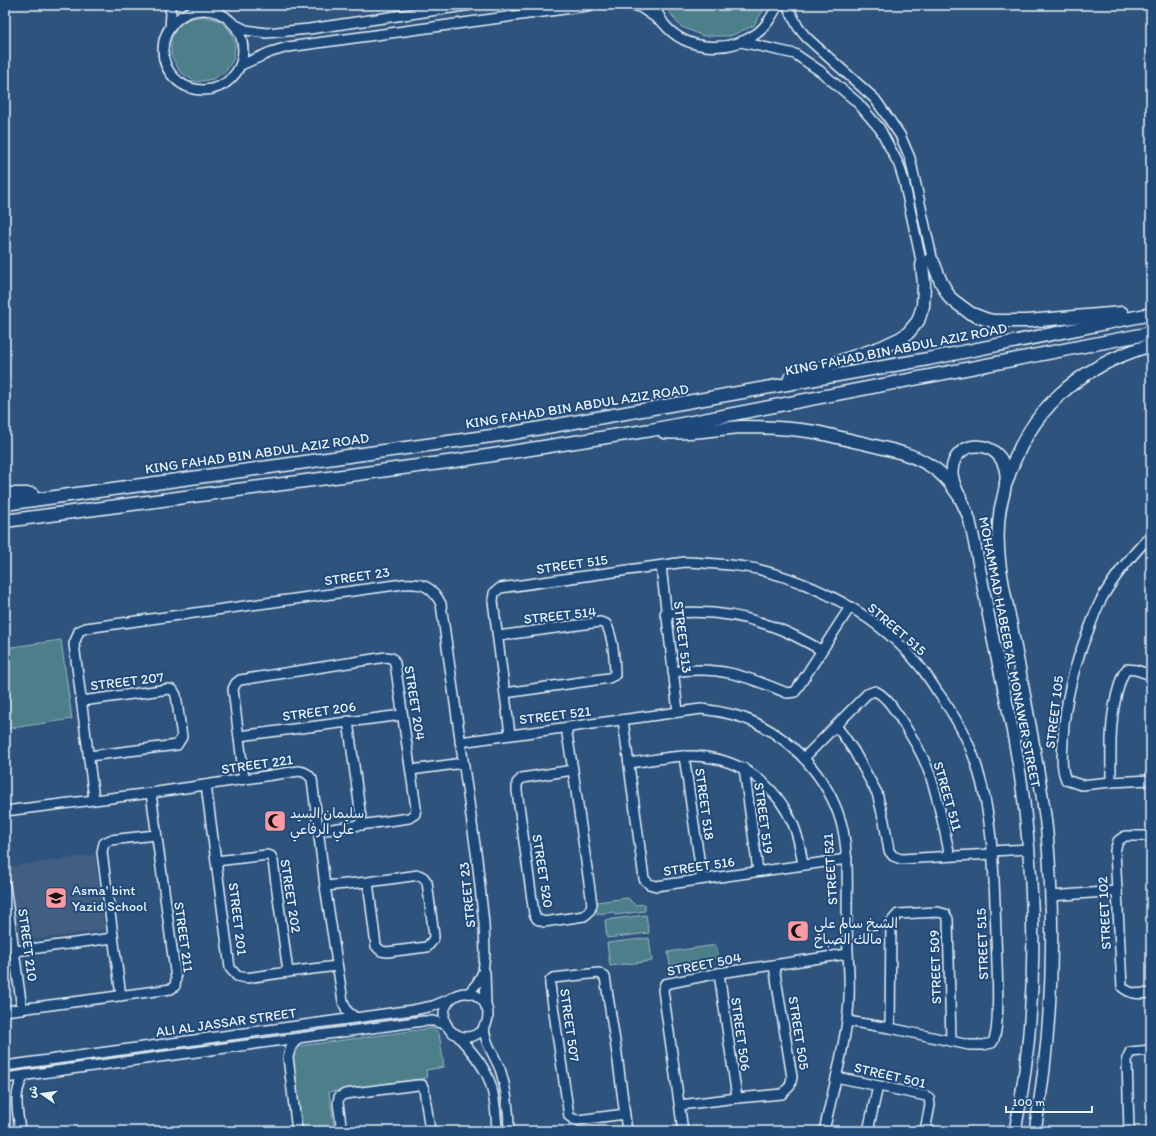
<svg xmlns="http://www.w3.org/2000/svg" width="1156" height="1136" viewBox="0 0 1156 1136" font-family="Itim,'Playpen Sans Arabic',sans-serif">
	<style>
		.built { fill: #405e81 }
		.green { fill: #4d7f8a; stroke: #9ab8c1 }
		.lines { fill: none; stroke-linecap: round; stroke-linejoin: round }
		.minor-casing { stroke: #e8f1f8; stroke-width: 12 }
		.major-casing { stroke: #e8f1f8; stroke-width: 14 }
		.highway-casing { stroke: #e8f1f8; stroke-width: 15 }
		.minor { stroke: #1f4a7a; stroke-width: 9 }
		.major { stroke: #1f4a7a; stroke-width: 11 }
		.highway { stroke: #1f4a7a; stroke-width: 12 }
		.labels { text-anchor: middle; stroke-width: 4; stroke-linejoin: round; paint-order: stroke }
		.street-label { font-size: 14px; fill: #e8f1f8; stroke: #1f4a7a }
		.poi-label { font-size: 14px; fill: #e8f1f8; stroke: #1f4a7a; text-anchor: start }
	</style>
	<rect width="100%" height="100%" fill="#2e537d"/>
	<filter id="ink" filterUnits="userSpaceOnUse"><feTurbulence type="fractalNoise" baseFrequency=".025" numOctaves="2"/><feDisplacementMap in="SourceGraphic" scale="8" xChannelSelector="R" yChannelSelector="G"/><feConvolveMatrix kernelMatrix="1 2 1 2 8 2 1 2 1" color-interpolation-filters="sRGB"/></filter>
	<g filter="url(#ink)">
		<path class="built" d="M95,855L105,930L17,942L7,867Z"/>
		<g class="green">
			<path d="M664,5H767L753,26L730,36H703L680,26Z"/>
			<path d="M203,16L221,21L231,32L235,44L234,58L226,71L213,79L196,82L180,72L171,55V39L177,27L188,19Z"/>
			<path d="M61,640L72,719L5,729V648Z"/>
			<path d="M628,898L635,905L645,904V911L615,915L614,912L597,914L596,902Z"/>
			<path d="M646,915L649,933L607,938L605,920Z"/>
			<path d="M649,938L652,961L610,966L607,943Z"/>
			<path d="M716,945L718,958L670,965L668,952Z"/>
			<path d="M433,1028L439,1033L444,1067L426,1070L427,1078L329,1092L335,1131H302L292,1055L294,1050L299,1046Z"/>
		</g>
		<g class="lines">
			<g class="minor-casing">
				<g id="minor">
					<path d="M169,5L171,13L170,28"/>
					<path d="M630,5L640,7L662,22"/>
					<path d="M653,5C657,11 660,18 664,24C686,51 728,53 756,34C766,27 772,16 778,5"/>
					<path d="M787,5L798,27L806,37L875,99L900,135L910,158L933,262C928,259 924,260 922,265"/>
					<circle cx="203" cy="50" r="40"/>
					<path d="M232,23L246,30L266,33L309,29L471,5"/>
					<path d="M741,42L795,54L820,71L857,102L880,129L899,165L904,181L922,265"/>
					<path d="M241,65L271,52L288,47L594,5"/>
					<path d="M1151,535C1132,555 1114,576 1101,600C1096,609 1093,619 1089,629C1074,665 1065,699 1063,738C1063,753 1060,766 1066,780L1081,785L1111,782L1151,780"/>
					<path d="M661,566L678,712"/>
					<path d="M665,614C698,610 734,613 765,624C785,630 803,640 821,650"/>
					<path d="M498,636L600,622L606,624C613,636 615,661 615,675L609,678L505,693"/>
					<path d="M673,672C718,665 746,676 787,693L795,692L850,607"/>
					<path d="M82,701L169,689L173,690L176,695L182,737L177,745L89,756"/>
					<path d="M623,720L644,879L649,884L656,886L847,859"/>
					<path d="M348,721L362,825"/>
					<path d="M836,726L843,735L854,751L877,793L884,821L889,851L893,856L901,859L992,854"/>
					<path d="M566,728L573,770L522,778L517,783V791L534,914L537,919L544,922L584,916C589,913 591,909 592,904L573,770"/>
					<path d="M510,734L493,601L494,593L500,588L685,562C709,563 733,564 757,569C819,584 882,618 922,669C927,676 932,683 937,691C954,714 969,740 977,767C994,821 994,878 996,934C996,953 1002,1031 992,1043L983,1045H969L890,1028L847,1021"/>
					<path d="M239,736L402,715"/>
					<path d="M460,742L701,709C719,711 739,715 756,723C798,743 833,785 843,830C849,860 847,891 847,921C847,954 852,988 847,1021C842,1058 832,1095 824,1131"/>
					<path d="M684,756L702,879"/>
					<path d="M804,758L867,694L875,691C886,696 893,708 900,718C911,736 923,754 930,775C939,801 944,829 950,856"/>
					<path d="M629,763C647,761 665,757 684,756C733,754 773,779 793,824C799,837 801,852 803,865"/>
					<path d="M744,768L758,871"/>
					<path d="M411,770L463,763"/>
					<path d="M244,779L233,689L236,683L240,680L386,657L392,658L395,663L416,808L415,814L409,818L318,831"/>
					<path d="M1111,782C1111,748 1109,718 1119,686C1121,679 1122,674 1127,669L1136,670L1151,675"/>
					<path d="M206,785L230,968L237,976L246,978L288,972L337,966"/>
					<path d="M94,799L74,644L79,631L86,628L403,584C423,583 432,586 441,604L477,859L484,924L485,954L483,972L478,982L469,993"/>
					<path d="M5,811L151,793L299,771C306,772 308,774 312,779L325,886L343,1001L347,1011L356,1018"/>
					<path d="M1151,836H1125L1118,841L1115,851L1122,987C1131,995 1140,994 1151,993"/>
					<path d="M992,851L1029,849"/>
					<path d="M216,861L267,855L271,856L273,861L288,972"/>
					<path d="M5,885L22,1009"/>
					<path d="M325,886L368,882L376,946L381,951L387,952L427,947L433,940L434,936L427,882L423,877L419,875L368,882"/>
					<path d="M1051,896L1117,891"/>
					<path d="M15,951L113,938"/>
					<path d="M485,972L486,1007"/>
					<path d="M719,973L737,1098"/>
					<circle cx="466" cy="1015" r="22"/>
					<path d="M121,996L102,852L104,843L110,840L156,835"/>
					<path d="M5,1011L171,989L175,986L176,979L151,793"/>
					<path d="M484,1026C484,1043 496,1057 501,1072C507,1092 509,1111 509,1131"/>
					<path d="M890,1028L891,922L898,914L938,912L945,914L948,919L951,1041"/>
					<path d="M456,1034C489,1070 495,1082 497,1131"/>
					<path d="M5,1066L413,1010L433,1006L450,999"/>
					<path d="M836,1077L926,1096L929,1098L930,1105L925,1131"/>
					<path d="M5,1078L423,1021H433L447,1025"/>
					<path d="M680,1105L737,1098L782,1094L790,1086L792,1077L774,966"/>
					<path d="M625,1114L578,1120L573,1119L569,1116L550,985V981L553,978L599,973L605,977L617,1054L627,1131"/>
					<path d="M20,1131C18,1111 12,1092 25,1075"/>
					<path d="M297,1131L288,1057L291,1047L297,1039"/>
					<path d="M342,1131L338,1103L339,1097L345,1094L418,1085H422L424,1089L430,1131"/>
					<path d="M683,1131L663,990L665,984L719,973L847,954"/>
					<path d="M868,1131L878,1086"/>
					<path d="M1129,1131L1127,1059L1130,1052L1151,1050"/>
				</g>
			</g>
			<g class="major-casing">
				<path id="major" d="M1015,1131C1036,1027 1037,917 1025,812C1019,755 1006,699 994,644C990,623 986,602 982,581C978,560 974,539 969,518C964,504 952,486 952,472C953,437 1003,437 1006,475C1007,486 1002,499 1000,510C994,548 1003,585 1011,623C1018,662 1026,702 1033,742C1038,772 1044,802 1047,833C1056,933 1052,1032 1035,1131"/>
			</g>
			<g class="highway-casing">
				<g id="highway">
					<path d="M933,262L941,282L950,298L970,313L985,319L993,321H1027L1122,313"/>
					<path d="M790,378L882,347L901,338L908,333L918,321L923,306L924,284L922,265"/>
					<path d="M664,432C691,435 716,428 743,427C767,427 792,428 815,432C831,435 847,440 863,443C885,449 909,452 929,465C943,473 951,484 960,497"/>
					<path d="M1006,483C1029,409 1078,367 1151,345"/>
					<path d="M5,494H32"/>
					<path d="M5,504L513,433L928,359L1151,314"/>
					<path d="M5,521L455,461L651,430L1151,333"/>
				</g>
			</g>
			<use href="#minor" class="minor"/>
			<use href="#major" class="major"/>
			<use href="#highway" class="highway"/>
		</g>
	</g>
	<defs>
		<g id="mosque-square" transform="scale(1.15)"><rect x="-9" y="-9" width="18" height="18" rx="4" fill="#ff9aa2" stroke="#1f4a7a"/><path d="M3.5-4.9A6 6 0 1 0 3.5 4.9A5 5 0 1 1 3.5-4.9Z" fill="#111"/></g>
		<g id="school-square" transform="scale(1.15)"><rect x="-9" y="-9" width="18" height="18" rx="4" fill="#ff9aa2" stroke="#1f4a7a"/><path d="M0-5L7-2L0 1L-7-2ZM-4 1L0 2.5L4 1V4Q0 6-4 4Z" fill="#111"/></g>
	</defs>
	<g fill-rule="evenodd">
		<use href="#mosque-square" x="275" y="821"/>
		<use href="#school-square" x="56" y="898"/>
		<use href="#mosque-square" x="798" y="931"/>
	</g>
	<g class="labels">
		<g class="street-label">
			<text transform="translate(896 349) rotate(-11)" y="5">KING FAHAD BIN ABDUL AZIZ ROAD</text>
			<text transform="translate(577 406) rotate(-9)" y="5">KING FAHAD BIN ABDUL AZIZ ROAD</text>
			<text transform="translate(257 453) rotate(-8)" y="5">KING FAHAD BIN ABDUL AZIZ ROAD</text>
			<text transform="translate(572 564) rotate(-8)" y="5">STREET 515</text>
			<text transform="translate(357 576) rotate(-8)" y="5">STREET 23</text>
			<text transform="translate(560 615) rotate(-6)" y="5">STREET 514</text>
			<text transform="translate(897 629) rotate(41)" y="5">STREET 515</text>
			<text transform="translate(683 637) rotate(83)" y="5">STREET 513</text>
			<text transform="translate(1010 652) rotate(79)" y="5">MOHAMMAD HABEEB AL MONAWER STREET</text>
			<text transform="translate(127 681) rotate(-7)" y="5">STREET 207</text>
			<text transform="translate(415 703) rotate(81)" y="5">STREET 204</text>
			<text transform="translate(319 711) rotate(-8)" y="5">STREET 206</text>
			<text transform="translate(1054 712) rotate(-83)" y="5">STREET 105</text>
			<text transform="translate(555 715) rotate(-7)" y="5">STREET 521</text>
			<text transform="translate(257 764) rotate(-8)" y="5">STREET 221</text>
			<text transform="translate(948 796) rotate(74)" y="5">STREET 511</text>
			<text transform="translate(705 804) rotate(82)" y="5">STREET 518</text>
			<text transform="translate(764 818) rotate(82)" y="5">STREET 519</text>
			<text transform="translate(699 866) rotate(-8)" y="5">STREET 516</text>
			<text transform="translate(830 869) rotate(-94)" y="5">STREET 521</text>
			<text transform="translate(543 871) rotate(81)" y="5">STREET 520</text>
			<text transform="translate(467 895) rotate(-96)" y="5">STREET 23</text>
			<text transform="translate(291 896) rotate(81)" y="5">STREET 202</text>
			<text transform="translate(1104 913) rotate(-93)" y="5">STREET 102</text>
			<text transform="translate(238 919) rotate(83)" y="5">STREET 201</text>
			<text transform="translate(184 937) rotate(82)" y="5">STREET 211</text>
			<text transform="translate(982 944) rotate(-92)" y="5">STREET 515</text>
			<text transform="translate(28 945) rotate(82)" y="5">STREET 210</text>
			<text transform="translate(704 964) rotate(-11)" y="5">STREET 504</text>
			<text transform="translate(935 967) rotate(-92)" y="5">STREET 509</text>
			<text transform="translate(226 1022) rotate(-8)" y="5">ALI AL JASSAR STREET</text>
			<text transform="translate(570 1025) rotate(82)" y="5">STREET 507</text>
			<text transform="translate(799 1033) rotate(81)" y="5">STREET 505</text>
			<text transform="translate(741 1034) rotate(82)" y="5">STREET 506</text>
			<text transform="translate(890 1075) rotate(13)" y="5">STREET 501</text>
		</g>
		<g class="poi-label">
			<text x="290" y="818">سليمان السيد<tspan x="290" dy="16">علي الرفاعي</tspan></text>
			<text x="72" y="895">Asma' bint<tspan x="72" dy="16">Yazid School</tspan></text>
			<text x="814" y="928">الشيخ سالم علي<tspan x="814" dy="16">مالك الصباح</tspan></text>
		</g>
	</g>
	<rect width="1156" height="1136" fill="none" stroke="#1f4a7a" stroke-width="20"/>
	<rect x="10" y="10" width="1136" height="1116" fill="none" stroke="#e8f1f8" stroke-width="1.5" filter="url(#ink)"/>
	<g transform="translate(42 1094) rotate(283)" stroke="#1f4a7a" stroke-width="3" paint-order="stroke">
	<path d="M0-3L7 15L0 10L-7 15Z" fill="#e8f1f8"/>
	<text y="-6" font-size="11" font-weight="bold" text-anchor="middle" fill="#e8f1f8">ش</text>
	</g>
	<path d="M1006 1106v6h86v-6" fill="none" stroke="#e8f1f8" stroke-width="2"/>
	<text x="1012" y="1106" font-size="12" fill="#e8f1f8" stroke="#1f4a7a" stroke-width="3" paint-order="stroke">100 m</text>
</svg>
